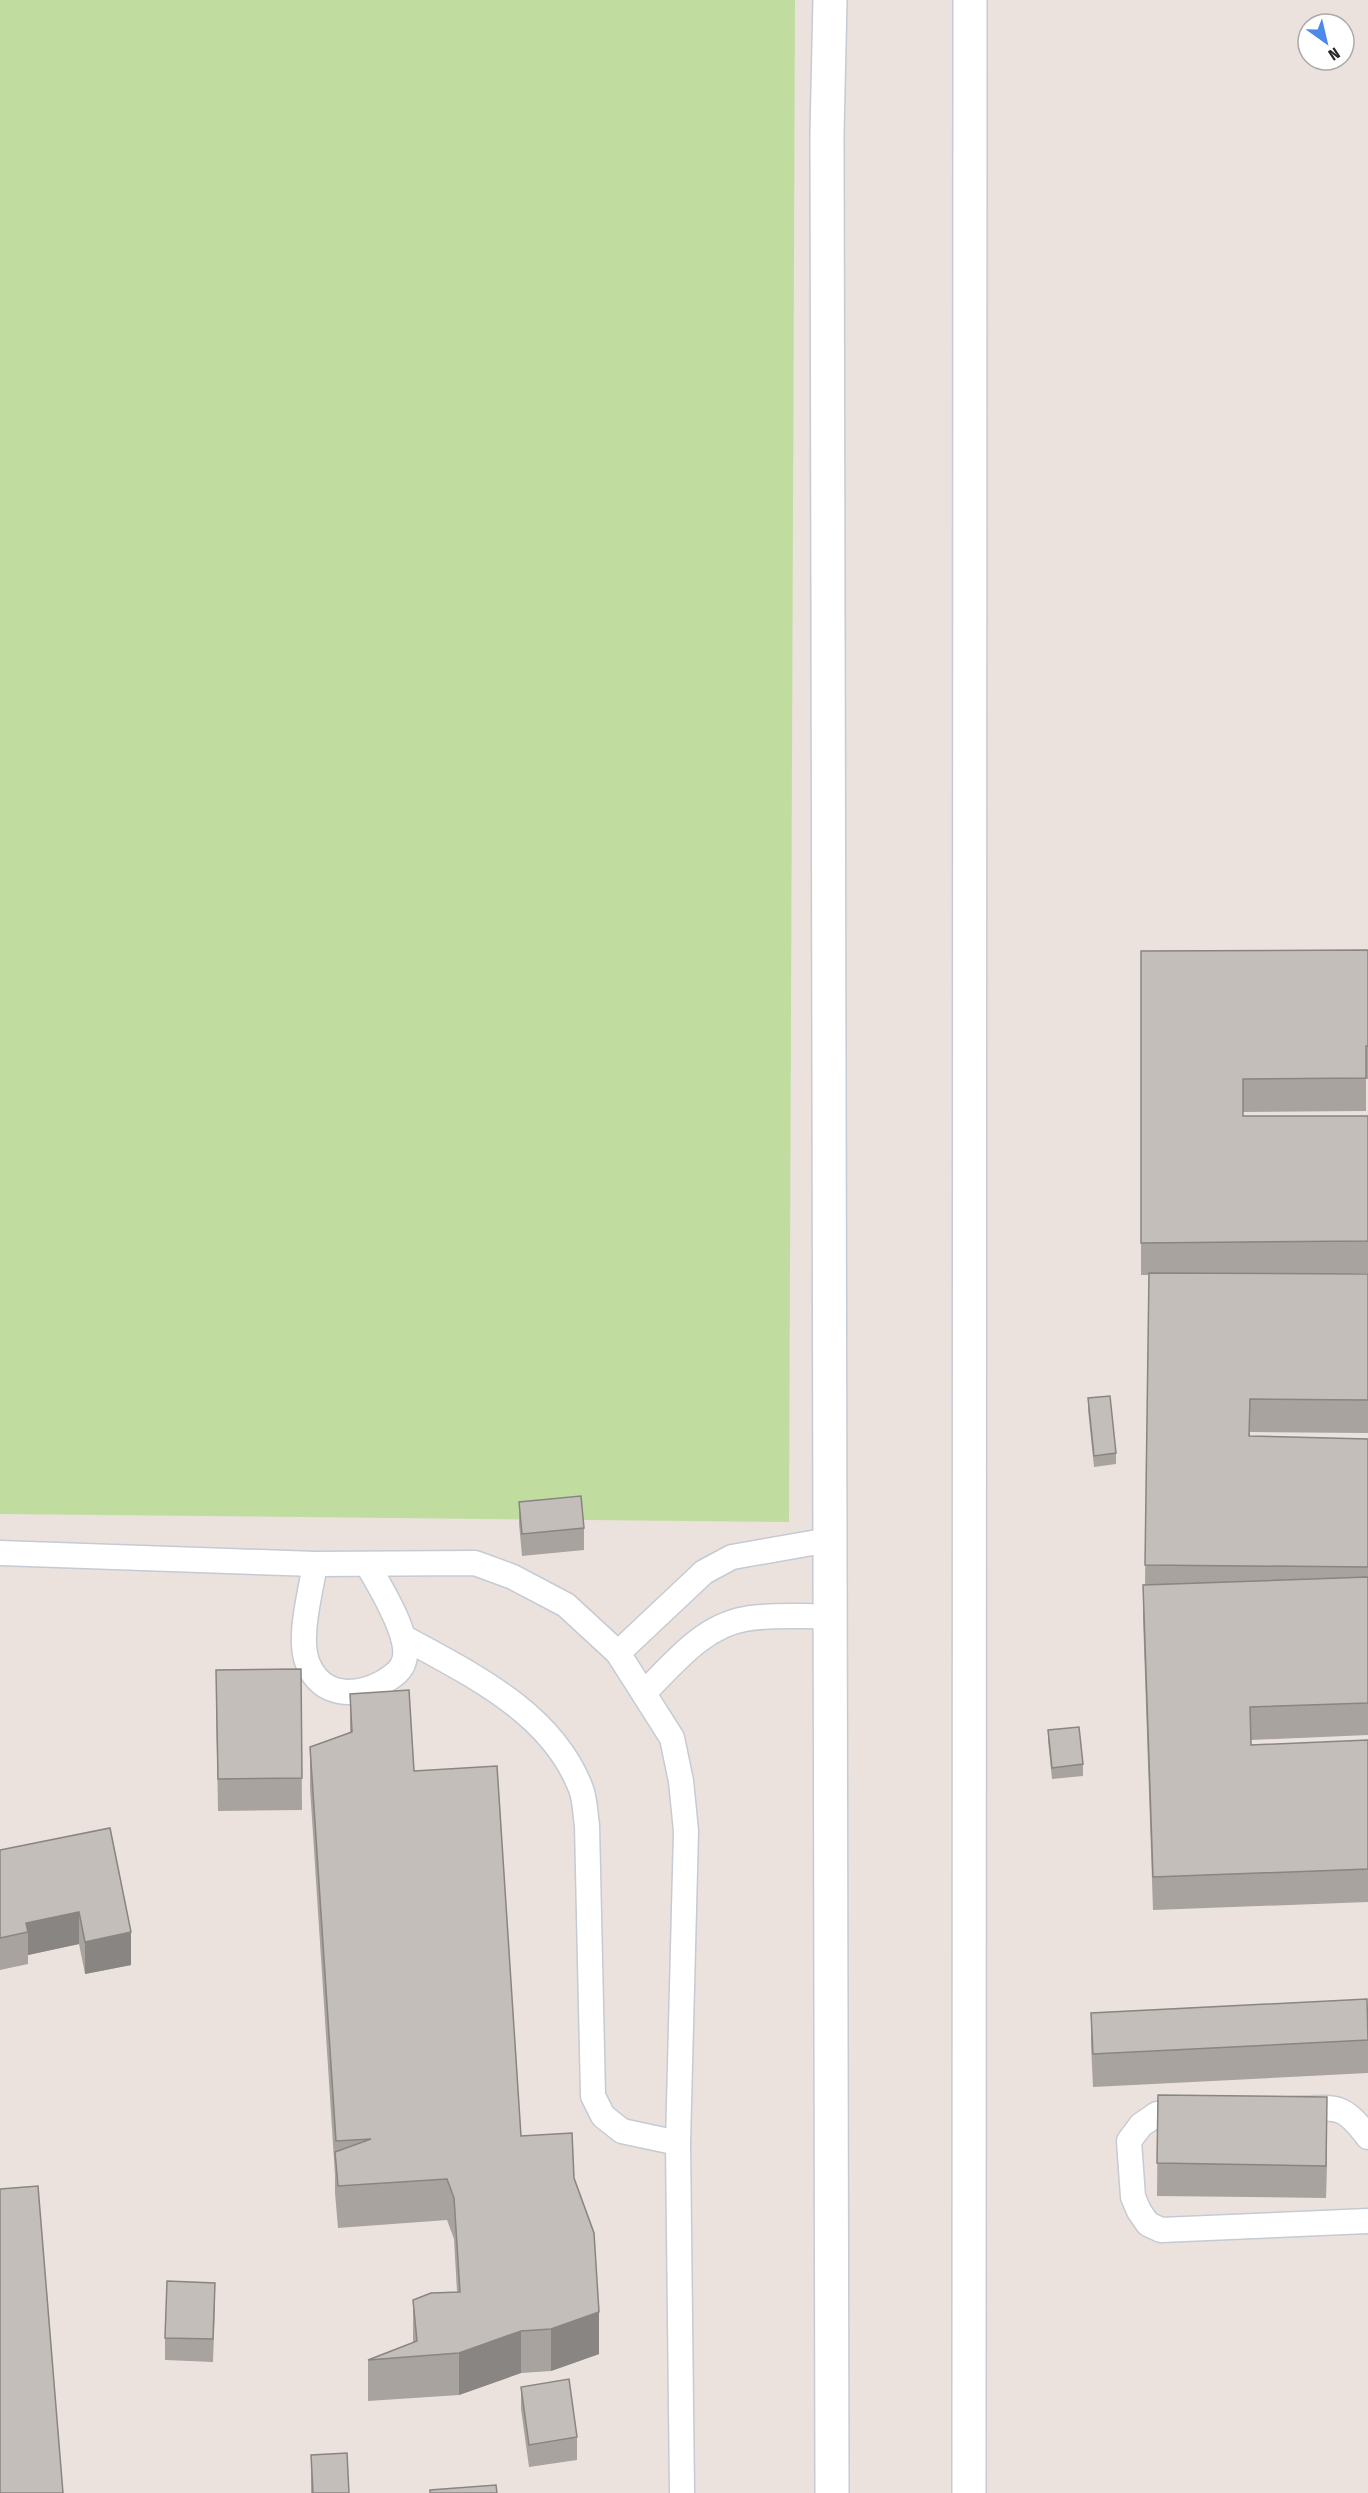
<svg xmlns="http://www.w3.org/2000/svg" width="1368" height="2493" viewBox="0 0 1368 2493" font-family="'Fira Sans Condensed',sans-serif">
	<style>
		.green { fill: #c0dd9f }
		.lines { fill: none; stroke-linecap: round; stroke-linejoin: round }
		.service-casing { stroke: #c5cbd2; stroke-width: 27 }
		.tertiary-casing { stroke: #c5cbd2; stroke-width: 36 }
		.service { stroke: #fff; stroke-width: 24 }
		.tertiary { stroke: #fff; stroke-width: 33 }
		.wall { fill: #a8a39f }
		.shaded-wall { fill: #888582 }
		.building { fill: #c3beb9; stroke: #888582; stroke-width: 1.5 }
	</style>
	<rect width="100%" height="100%" fill="#ebe2dd"/>
	<path class="green" d="M0,0H795L789,1522L0,1514Z"/>
	<g class="lines">
		<g class="service-casing">
			<g id="service">
				<path d="M0,1553L315,1564L475,1563L513,1577L566,1605L618,1653L672,1738L681,1781L686,1831L678,2143L682,2493"/>
				<path d="M315,1564C311,1591 297,1639 308,1664C322,1697 354,1697 382,1683C391,1677 401,1672 404,1661C412,1637 379,1585 367,1564"/>
				<path d="M403,1637C470,1674 552,1712 581,1789C585,1799 585,1813 587,1825L593,2096L603,2116L622,2131L678,2143"/>
				<path d="M618,1653L704,1572L732,1557L829,1540"/>
				<path d="M645,1692C673,1664 703,1626 745,1619C772,1614 802,1617 829,1616"/>
				<path d="M1294,2109C1335,2108 1342,2102 1368,2137"/>
				<path d="M1190,2111L1157,2114L1141,2125L1129,2141L1133,2197L1139,2211L1148,2224L1161,2230L1368,2221"/>
			</g>
		</g>
		<g class="tertiary-casing">
			<g id="tertiary">
				<path d="M830,0L827,134L832,2493"/>
				<path d="M969,2493L970,0"/>
			</g>
		</g>
		<use href="#service" class="service"/>
		<use href="#tertiary" class="tertiary"/>
	</g>
	<g class="wall">
		<path d="M1368,950V1079H1366V1111L1243,1112V1116H1368V1273L1310,1274H1368V1433L1250,1432V1436L1368,1439V1735L1251,1740V1745L1368,1740V1902L1153,1910L1143,1618V1585H1145L1149,1275H1141V951Z"/>
		<path d="M1088,1398L1116,1453V1464L1094,1467L1088,1410Z"/>
		<path d="M519,1502L584,1528V1550L522,1556L519,1524Z"/>
		<path d="M301,1669L302,1810L218,1811L216,1702Z"/>
		<path d="M350,1694L414,1771L521,2136L574,2178L599,2354L551,2371L521,2373L459,2395L368,2401V2360L413,2343V2300L457,2292L454,2239L447,2220L338,2228L335,2193V2175L310,1788V1747L350,1732Z"/>
		<path d="M1048,1730L1083,1764V1776L1052,1779L1048,1741Z"/>
		<path d="M110,1828L131,1965L85,1974L79,1944L28,1955V1964L0,1970V1850Z"/>
		<path d="M1091,2013L1368,2024V2073L1093,2087L1091,2045Z"/>
		<path d="M1158,2095L1327,2129L1326,2198L1157,2196Z"/>
		<path d="M215,2305L213,2362L165,2360V2338Z"/>
		<path d="M521,2387L577,2437V2460L529,2467L521,2409Z"/>
		<path d="M311,2455L349,2493H311Z"/>
	</g>
	<g class="shaded-wall">
		<path d="M79,1912V1944L28,1955V1932L26,1923Z"/>
		<path d="M131,1932V1965L85,1974V1942Z"/>
		<path d="M1327,2097V2129L1326,2198V2166Z"/>
		<path d="M599,2312V2354L551,2371V2329Z"/>
		<path d="M521,2331V2373L459,2395V2353Z"/>
	</g>
	<g class="building">
		<path d="M1368,950V1046H1366V1078L1243,1079V1116H1368V1241L1141,1243V951Z"/>
		<path d="M1149,1273L1368,1274V1400L1250,1399L1249,1436L1368,1439V1567L1145,1565Z"/>
		<path d="M1110,1396L1116,1453L1094,1456L1088,1398Z"/>
		<path d="M581,1496L584,1528L522,1534L519,1502Z"/>
		<path d="M1368,1577V1703L1250,1707L1251,1745L1368,1740V1869L1153,1877L1143,1585Z"/>
		<path d="M301,1669L302,1778L218,1779L216,1670Z"/>
		<path d="M409,1690L414,1771L497,1766L521,2136L572,2133L574,2178L594,2233L599,2312L551,2329L521,2331L459,2353L368,2360L417,2341L413,2300L431,2293L460,2292L454,2198L447,2179L338,2186L335,2152L371,2139L336,2141L310,1747L352,1732L350,1694Z"/>
		<path d="M1079,1727L1083,1764L1052,1768L1048,1730Z"/>
		<path d="M110,1828L131,1932L85,1942L79,1912L26,1923L28,1932L0,1938V1850Z"/>
		<path d="M1367,1999L1368,2040L1093,2054L1091,2013Z"/>
		<path d="M1158,2095L1327,2097L1326,2166L1157,2163Z"/>
		<path d="M38,2186L63,2493H0V2189Z"/>
		<path d="M167,2281L215,2283L213,2339L165,2338Z"/>
		<path d="M569,2379L577,2437L529,2445L521,2387Z"/>
		<path d="M347,2453L349,2493H313L311,2455Z"/>
		<path d="M496,2485L497,2493H430V2490Z"/>
	</g>
	<g transform="translate(1326 42) rotate(146)"><circle r="28" fill="#ffffff" stroke="#aaaaaa" stroke-width="1.5"/>
	<path d="M0-4.5L10 22L0 15L-10 22Z" fill="#4c89ea"/>
	<text y="-9" font-size="16" font-weight="bold" text-anchor="middle" fill="#2a2a2a">N</text>
	</g>
</svg>
